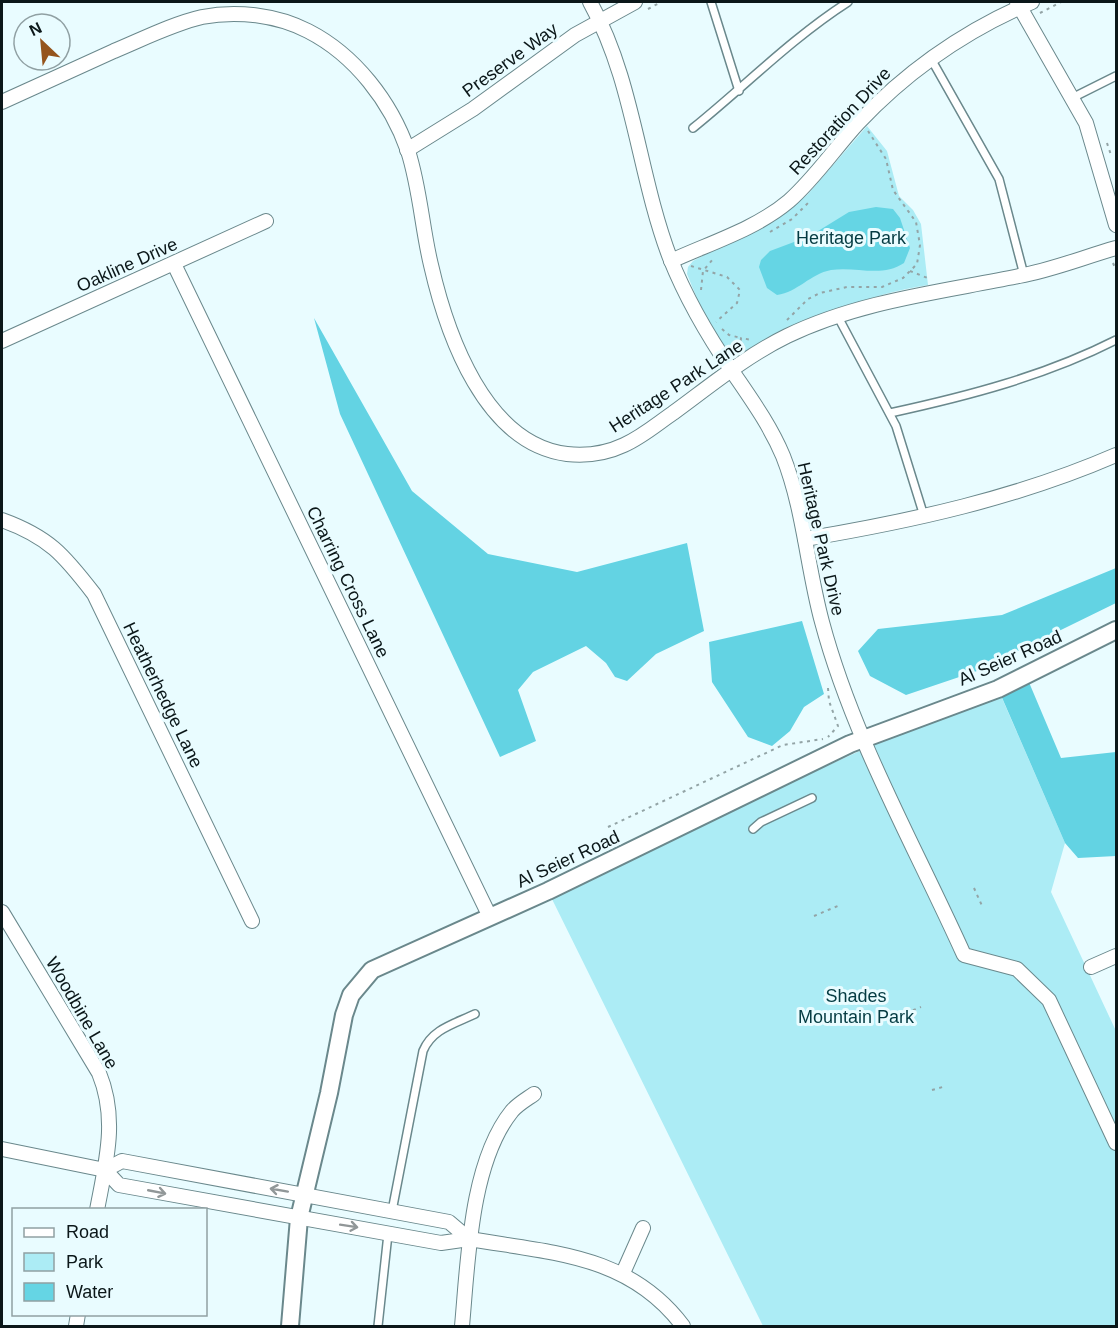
<svg xmlns="http://www.w3.org/2000/svg" width="1118" height="1328" viewBox="0 0 1118 1328" font-family="Arial,sans-serif">
	<style>
		.green { fill: #acecf5 }
		.forest { fill: #63d3e3 }
		.water { fill: #65d5e4 }
		.lines { fill: none; stroke-linecap: round; stroke-linejoin: round }
		.service-casing { stroke: #6a888c; stroke-width: 10 }
		.minor-casing { stroke: #6a888c; stroke-width: 16 }
		.tertiary-casing { stroke: #6a888c; stroke-width: 20 }
		.path { stroke: #93a4a6; stroke-width: 2; stroke-dasharray: 3 4.5; stroke-linecap: butt }
		.service { stroke: #fff; stroke-width: 7 }
		.minor { stroke: #fff; stroke-width: 14 }
		.tertiary { stroke: #fff; stroke-width: 16 }
		.oneway { stroke: #919798 }
		.labels { text-anchor: middle; stroke-width: 6; stroke-linejoin: round; paint-order: stroke }
		.street-label { font-size: 18px; fill: #0b1719; stroke: #e9fcff }
		.park-label { font-size: 18px; fill: #043b42; stroke: #e9fcff }
	</style>
	<rect width="100%" height="100%" fill="#e9fcff"/>
	<g class="green">
		<path d="M867,126L887,151L899,196L913,210L921,224L928,285C859,296 805,322 744,354C737,354 731,354 726,349C710,332 696,296 687,274L688,267L693,261L787,212L808,194Z"/>
		<path d="M998,689L1065,843L1051,892L1116,1031V1326H763L548,891Z"/>
	</g>
	<g class="forest">
		<path d="M314,318L412,491L488,554L577,572L687,543L704,631L656,654L627,681L615,677L606,663L586,646L533,672L518,690L536,741L500,757L340,414Z"/>
		<path d="M1116,568V603L977,671L906,695L870,676L858,651L878,629L1002,615Z"/>
		<path d="M802,621L824,694L804,707L790,731L772,746L748,737L712,682L709,642Z"/>
		<path d="M1028,680L1061,758L1116,752V856L1078,858L1065,843L1000,693Z"/>
	</g>
	<path class="water" d="M876,207L893,209L900,218L910,248L904,263C882,278 856,266 831,270C810,274 798,292 777,295L767,288L759,267L761,260L770,251L810,236L849,212Z"/>
	<g class="lines">
		<g class="service-casing">
			<g id="service">
				<path d="M711,2L739,91"/>
				<path d="M930,57L999,179L1024,275"/>
				<path d="M1072,98L1116,76"/>
				<path d="M693,128C745,86 792,38 848,2"/>
				<path d="M837,315L896,426L924,516"/>
				<path d="M890,413C968,396 1045,376 1116,340"/>
				<path d="M753,829L761,822L812,798"/>
				<path d="M392,1211L423,1051C432,1029 454,1024 475,1014"/>
				<path d="M378,1326L388,1234"/>
			</g>
		</g>
		<g class="minor-casing">
			<g id="minor">
				<path d="M590,2C634,81 638,174 670,258C686,298 708,336 732,371C751,399 770,425 783,456C804,509 807,567 822,622C853,738 915,846 964,955L1017,969L1049,1000L1116,1143"/>
				<path d="M1017,2L1086,123L1116,225"/>
				<path d="M2,102C39,85 77,68 114,51C143,39 172,24 202,17C237,10 277,15 308,31C355,55 391,102 408,151C420,188 422,228 431,265C447,335 485,444 567,454C586,456 607,453 624,445C642,437 657,424 673,413C710,386 746,356 787,336C859,301 941,292 1019,276C1052,270 1084,257 1116,248"/>
				<path d="M407,150L473,109L575,35L635,2"/>
				<path d="M671,261C710,243 756,229 789,201C815,178 835,148 858,123C908,70 966,30 1032,2"/>
				<path d="M174,264L490,917"/>
				<path d="M2,341L266,221"/>
				<path d="M2,520C49,537 64,555 94,594L252,921"/>
				<path d="M805,539C912,521 1017,498 1116,455"/>
				<path d="M2,912L99,1073C118,1119 106,1162 97,1210"/>
				<path d="M1091,967L1116,956"/>
				<path d="M2,1149L105,1170L119,1185L441,1243L469,1239L449,1222L122,1161L105,1170"/>
				<path d="M469,1239C551,1253 629,1254 683,1326"/>
				<path d="M623,1273L643,1228"/>
				<path d="M76,1326L78,1314"/>
				<path d="M462,1326C468,1262 470,1163 512,1111C518,1104 527,1099 534,1094"/>
			</g>
		</g>
		<g class="tertiary-casing">
			<path id="tertiary" d="M290,1326L299,1218L329,1093L344,1015L351,995L372,970L548,891L850,744L998,689L1116,630"/>
		</g>
		<g class="path">
			<path d="M648,9L661,2"/>
			<path d="M1040,13L1061,2"/>
			<path d="M1107,143L1111,155"/>
			<path d="M770,232L792,219L808,203"/>
			<path d="M1113,263L1116,270"/>
			<path d="M691,266L727,277L740,290L737,303L716,322"/>
			<path d="M910,271L930,279"/>
			<path d="M701,290L703,271L713,259"/>
			<path d="M787,320L808,299L820,293L847,287H882L903,278L917,264L920,245L916,222L893,190L886,159L868,131"/>
			<path d="M722,329L729,335L741,338"/>
			<path d="M740,348L741,338L752,340"/>
			<path d="M828,688L829,701L838,726L828,737"/>
			<path d="M608,827L783,745L823,739"/>
			<path d="M974,888L983,908"/>
			<path d="M814,916L840,905"/>
			<path d="M906,1013L921,1007"/>
			<path d="M932,1090L946,1086"/>
		</g>
		<use href="#service" class="service"/>
		<use href="#minor" class="minor"/>
		<use href="#tertiary" class="tertiary"/>
	</g>
	<defs><path id="oneway-shaft" d="M-6 0H5M1.5-3L5.5 0L1.5 3" fill="none" stroke-width="1.6" stroke-linecap="round" stroke-linejoin="round" transform="scale(1.5)"/></defs>
	<g class="oneway">
		<use href="#oneway-shaft" transform="translate(279 1190) rotate(-170)"/>
		<use href="#oneway-shaft" transform="translate(157 1192) rotate(11)"/>
		<use href="#oneway-shaft" transform="translate(349 1226) rotate(9)"/>
	</g>
	<g class="labels">
		<g class="street-label">
			<text transform="translate(510 60) rotate(-36)" y="6">Preserve Way</text>
			<text transform="translate(840 121) rotate(-47)" y="6">Restoration Drive</text>
			<text transform="translate(127 265) rotate(-24)" y="6">Oakline Drive</text>
			<text transform="translate(676 386) rotate(-33)" y="6">Heritage Park Lane</text>
			<text transform="translate(821 539) rotate(77)" y="6">Heritage Park Drive</text>
			<text transform="translate(348 582) rotate(64)" y="6">Charring Cross Lane</text>
			<text transform="translate(1010 658) rotate(-24)" y="6">Al Seier Road</text>
			<text transform="translate(163 695) rotate(64)" y="6">Heatherhedge Lane</text>
			<text transform="translate(568 859) rotate(-25)" y="6">Al Seier Road</text>
			<text transform="translate(82 1013) rotate(60)" y="6">Woodbine Lane</text>
		</g>
		<g class="park-label">
			<text x="851" y="244">Heritage Park</text>
			<text x="856" y="1002">Shades<tspan x="856" dy="21">Mountain Park</tspan></text>
		</g>
	</g>
	<rect width="1118" height="1328" fill="none" stroke="#0b1719" stroke-width="6"/>
	<rect x="12" y="1208" width="195" height="108" fill="#e9fcff" stroke="#90a0a3" stroke-width="1.5"/>
	<rect x="24" y="1228" width="30" height="9" fill="#ffffff" stroke="#90a0a3" stroke-width="1.5"/>
	<text x="66" y="1238" font-size="18" fill="#0b1719">Road</text>
	<rect x="24" y="1253" width="30" height="18" fill="#acecf5" stroke="#90a0a3" stroke-width="1.5"/>
	<text x="66" y="1268" font-size="18" fill="#0b1719">Park</text>
	<rect x="24" y="1283" width="30" height="18" fill="#65d5e4" stroke="#90a0a3" stroke-width="1.5"/>
	<text x="66" y="1298" font-size="18" fill="#0b1719">Water</text>
	<g transform="translate(42 42) rotate(334)"><circle r="28" fill="#e9fcff" stroke="#90a0a3" stroke-width="1.5"/>
	<path d="M0-4.5L10 22L0 15L-10 22Z" fill="#94541c"/>
	<text y="-9" font-size="16" font-weight="bold" text-anchor="middle" fill="#0b1719">N</text>
	</g>
</svg>
